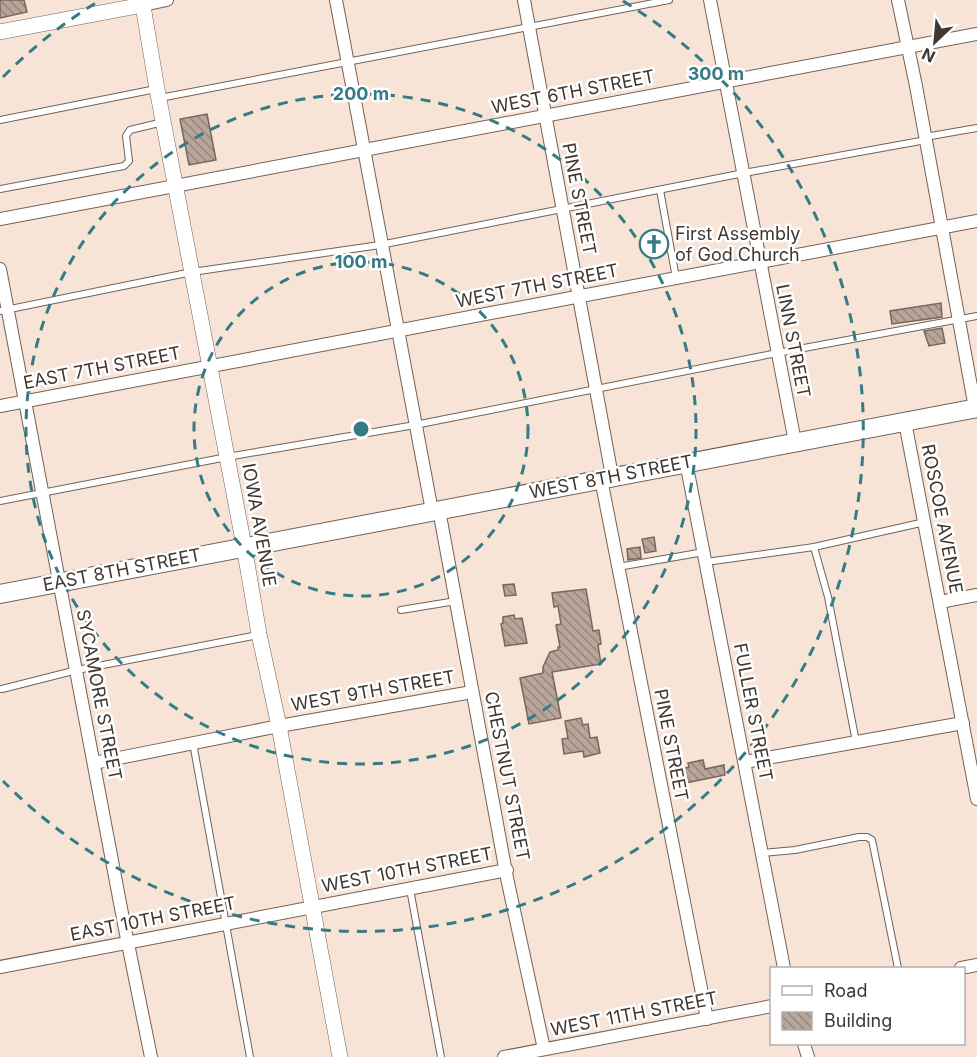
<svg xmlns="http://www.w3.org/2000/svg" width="977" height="1057" viewBox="0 0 977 1057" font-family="Inter,sans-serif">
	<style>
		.building { fill: url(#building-back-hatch); stroke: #77675b; stroke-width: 1.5 }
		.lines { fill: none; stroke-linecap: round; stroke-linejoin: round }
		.service-casing { stroke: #726257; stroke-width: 8 }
		.minor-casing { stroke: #726257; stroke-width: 14 }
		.tertiary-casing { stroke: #726257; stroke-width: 16 }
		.secondary-casing { stroke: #726257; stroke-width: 20 }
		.service { stroke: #fff; stroke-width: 6 }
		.minor { stroke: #fff; stroke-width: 12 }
		.tertiary { stroke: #fff; stroke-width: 15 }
		.secondary { stroke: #fff; stroke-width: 18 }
		.ring { fill: none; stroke: #347b85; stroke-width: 3; stroke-dasharray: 10 8 }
		.labels { text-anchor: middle; stroke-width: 5; stroke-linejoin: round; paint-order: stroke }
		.street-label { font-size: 18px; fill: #3f3732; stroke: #fff }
		.poi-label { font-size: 18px; fill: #3f3732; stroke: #fff; text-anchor: start }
		.centre { fill: #347b85; stroke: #fff; stroke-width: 3 }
		.ring-label { font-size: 18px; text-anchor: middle; font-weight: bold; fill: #347b85; stroke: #fff; stroke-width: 5; stroke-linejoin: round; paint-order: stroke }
	</style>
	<defs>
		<pattern id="building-back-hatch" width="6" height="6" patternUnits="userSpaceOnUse" patternTransform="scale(1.5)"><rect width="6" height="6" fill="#b7a599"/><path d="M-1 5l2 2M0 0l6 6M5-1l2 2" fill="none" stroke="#96877d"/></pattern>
	</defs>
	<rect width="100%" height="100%" fill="#f7e4d7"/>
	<g class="building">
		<path d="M0,0H24L27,12L0,18Z"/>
		<path d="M207,114L216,160L189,165L180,119Z"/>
		<path d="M941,303L942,317L892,324L890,311Z"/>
		<path d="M942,328L945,343L929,346L924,331Z"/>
		<path d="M654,537L656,551L645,553L642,539Z"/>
		<path d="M640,547L641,558L628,560L627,549Z"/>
		<path d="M514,584L516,595L505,596L503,585Z"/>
		<path d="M586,589L593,631L599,630L601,644L598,645L601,664L552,672L561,718L529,724L520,678L543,673V667L550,652L558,650V647H560L556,625L561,624L558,606L554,607L552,593Z"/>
		<path d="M514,615L515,619L522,618L527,643L505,646L501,624L503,623V617Z"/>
		<path d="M581,718L583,725L588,724L590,738L597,737L600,753L584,757L583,751L564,754L562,739L568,738L565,721Z"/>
		<path d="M703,760L705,769L724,765L725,775L685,783L682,769L689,767L688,763Z"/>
	</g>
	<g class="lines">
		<g class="service-casing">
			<g id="service">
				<path d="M160,98L669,0"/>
				<path d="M0,120L156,89"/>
				<path d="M925,137L977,128"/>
				<path d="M0,189L124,166L129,161L126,136L130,130L163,122"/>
				<path d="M660,190L676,278"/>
				<path d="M0,311L192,272L380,245L744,173L926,140"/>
				<path d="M0,501L227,457L415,425L777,353L977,316"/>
				<path d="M814,547L828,597L856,742"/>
				<path d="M706,562L814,547L925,522"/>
				<path d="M618,567L704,552"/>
				<path d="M401,610L456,601"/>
				<path d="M2,689L77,670L258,635"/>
				<path d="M193,743L250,1057"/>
				<path d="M762,853L795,850L859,837H867L872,840L898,968"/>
				<path d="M410,889L441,1057"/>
			</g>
		</g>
		<g class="minor-casing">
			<g id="minor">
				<path d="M336,0L432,511"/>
				<path d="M524,0L612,476"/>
				<path d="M710,0L795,442"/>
				<path d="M898,0L916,86L975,408"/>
				<path d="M143,5L167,0"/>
				<path d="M0,219L977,34"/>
				<path d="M0,269L124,924L151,1057"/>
				<path d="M0,406L977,221"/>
				<path d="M905,422L977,799"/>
				<path d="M686,462L784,968"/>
				<path d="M601,479L707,1019"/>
				<path d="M439,510L507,878L544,1049"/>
				<path d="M940,602L977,595"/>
				<path d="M745,762L963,723"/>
				<path d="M94,763L279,726L472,692"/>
				<path d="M0,967L507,870"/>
				<path d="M961,968L977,965"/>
				<path d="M804,1044L808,1057"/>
				<path d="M504,1057L772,1006"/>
			</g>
		</g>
		<g class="tertiary-casing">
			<g id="tertiary">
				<path d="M142,0L157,89L244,546L259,634L279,726L340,1057"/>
				<path d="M0,32L143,5"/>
			</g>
		</g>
		<g class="secondary-casing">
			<path id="secondary" d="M0,594L977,408"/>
		</g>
		<use href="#service" class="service"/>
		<use href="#minor" class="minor"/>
		<use href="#tertiary" class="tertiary"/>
		<use href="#secondary" class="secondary"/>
	</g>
	<g class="ring">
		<circle cx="361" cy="429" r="167"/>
		<circle cx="361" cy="429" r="335"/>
		<path d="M3 77A502 502 0 0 1 99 1M623 1A502 502 0 1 1 3 781"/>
	</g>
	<defs>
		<g id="church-ring" transform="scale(1.5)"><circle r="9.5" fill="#fff" stroke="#347b85" stroke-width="1.5"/><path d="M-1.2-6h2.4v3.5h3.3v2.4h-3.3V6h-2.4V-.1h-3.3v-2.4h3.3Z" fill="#347b85"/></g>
	</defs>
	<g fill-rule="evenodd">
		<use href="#church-ring" x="654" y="244"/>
	</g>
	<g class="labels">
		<g class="street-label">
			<text transform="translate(573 92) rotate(-11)" y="6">WEST 6TH STREET</text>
			<text transform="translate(579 199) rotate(79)" y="6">PINE STREET</text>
			<text transform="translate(537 286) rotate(-11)" y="6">WEST 7TH STREET</text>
			<text transform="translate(793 341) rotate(79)" y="6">LINN STREET</text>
			<text transform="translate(102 368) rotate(-11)" y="6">EAST 7TH STREET</text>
			<text transform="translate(611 477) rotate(-11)" y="6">WEST 8TH STREET</text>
			<text transform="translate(942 519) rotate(79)" y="6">ROSCOE AVENUE</text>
			<text transform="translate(259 525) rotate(80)" y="6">IOWA AVENUE</text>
			<text transform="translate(122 570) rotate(-11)" y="6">EAST 8TH STREET</text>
			<text transform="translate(373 691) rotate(-10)" y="6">WEST 9TH STREET</text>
			<text transform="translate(99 695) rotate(79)" y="6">SYCAMORE STREET</text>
			<text transform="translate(753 712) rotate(79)" y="6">FULLER STREET</text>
			<text transform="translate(671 745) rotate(79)" y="6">PINE STREET</text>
			<text transform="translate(507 776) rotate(79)" y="6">CHESTNUT STREET</text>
			<text transform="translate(407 870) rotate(-11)" y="6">WEST 10TH STREET</text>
			<text transform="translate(153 919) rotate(-11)" y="6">EAST 10TH STREET</text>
			<text transform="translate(634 1014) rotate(-11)" y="6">WEST 11TH STREET</text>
		</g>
		<g class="poi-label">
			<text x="675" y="240">First Assembly<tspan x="675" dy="21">of God Church</tspan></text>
		</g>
	</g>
	<circle cx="361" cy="429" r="9" class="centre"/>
	<g class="ring-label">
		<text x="716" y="80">300 m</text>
		<text x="361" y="100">200 m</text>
		<text x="361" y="268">100 m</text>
	</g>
	<rect x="770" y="967" width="195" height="78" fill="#ffffff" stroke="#b2afad" stroke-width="1.5"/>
	<rect x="782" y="986" width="30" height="9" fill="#ffffff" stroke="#b2afad" stroke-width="1.5"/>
	<text x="824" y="997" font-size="18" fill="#3f3732">Road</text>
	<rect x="782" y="1012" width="30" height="18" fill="url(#building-back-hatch)" stroke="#b2afad" stroke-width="1.5"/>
	<text x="824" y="1027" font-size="18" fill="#3f3732">Building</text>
	<g transform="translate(935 42) rotate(206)" stroke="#ffffff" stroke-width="4.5" paint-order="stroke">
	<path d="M0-4.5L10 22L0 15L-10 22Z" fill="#3f3732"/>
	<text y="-9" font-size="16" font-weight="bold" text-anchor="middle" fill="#3f3732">N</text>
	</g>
</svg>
